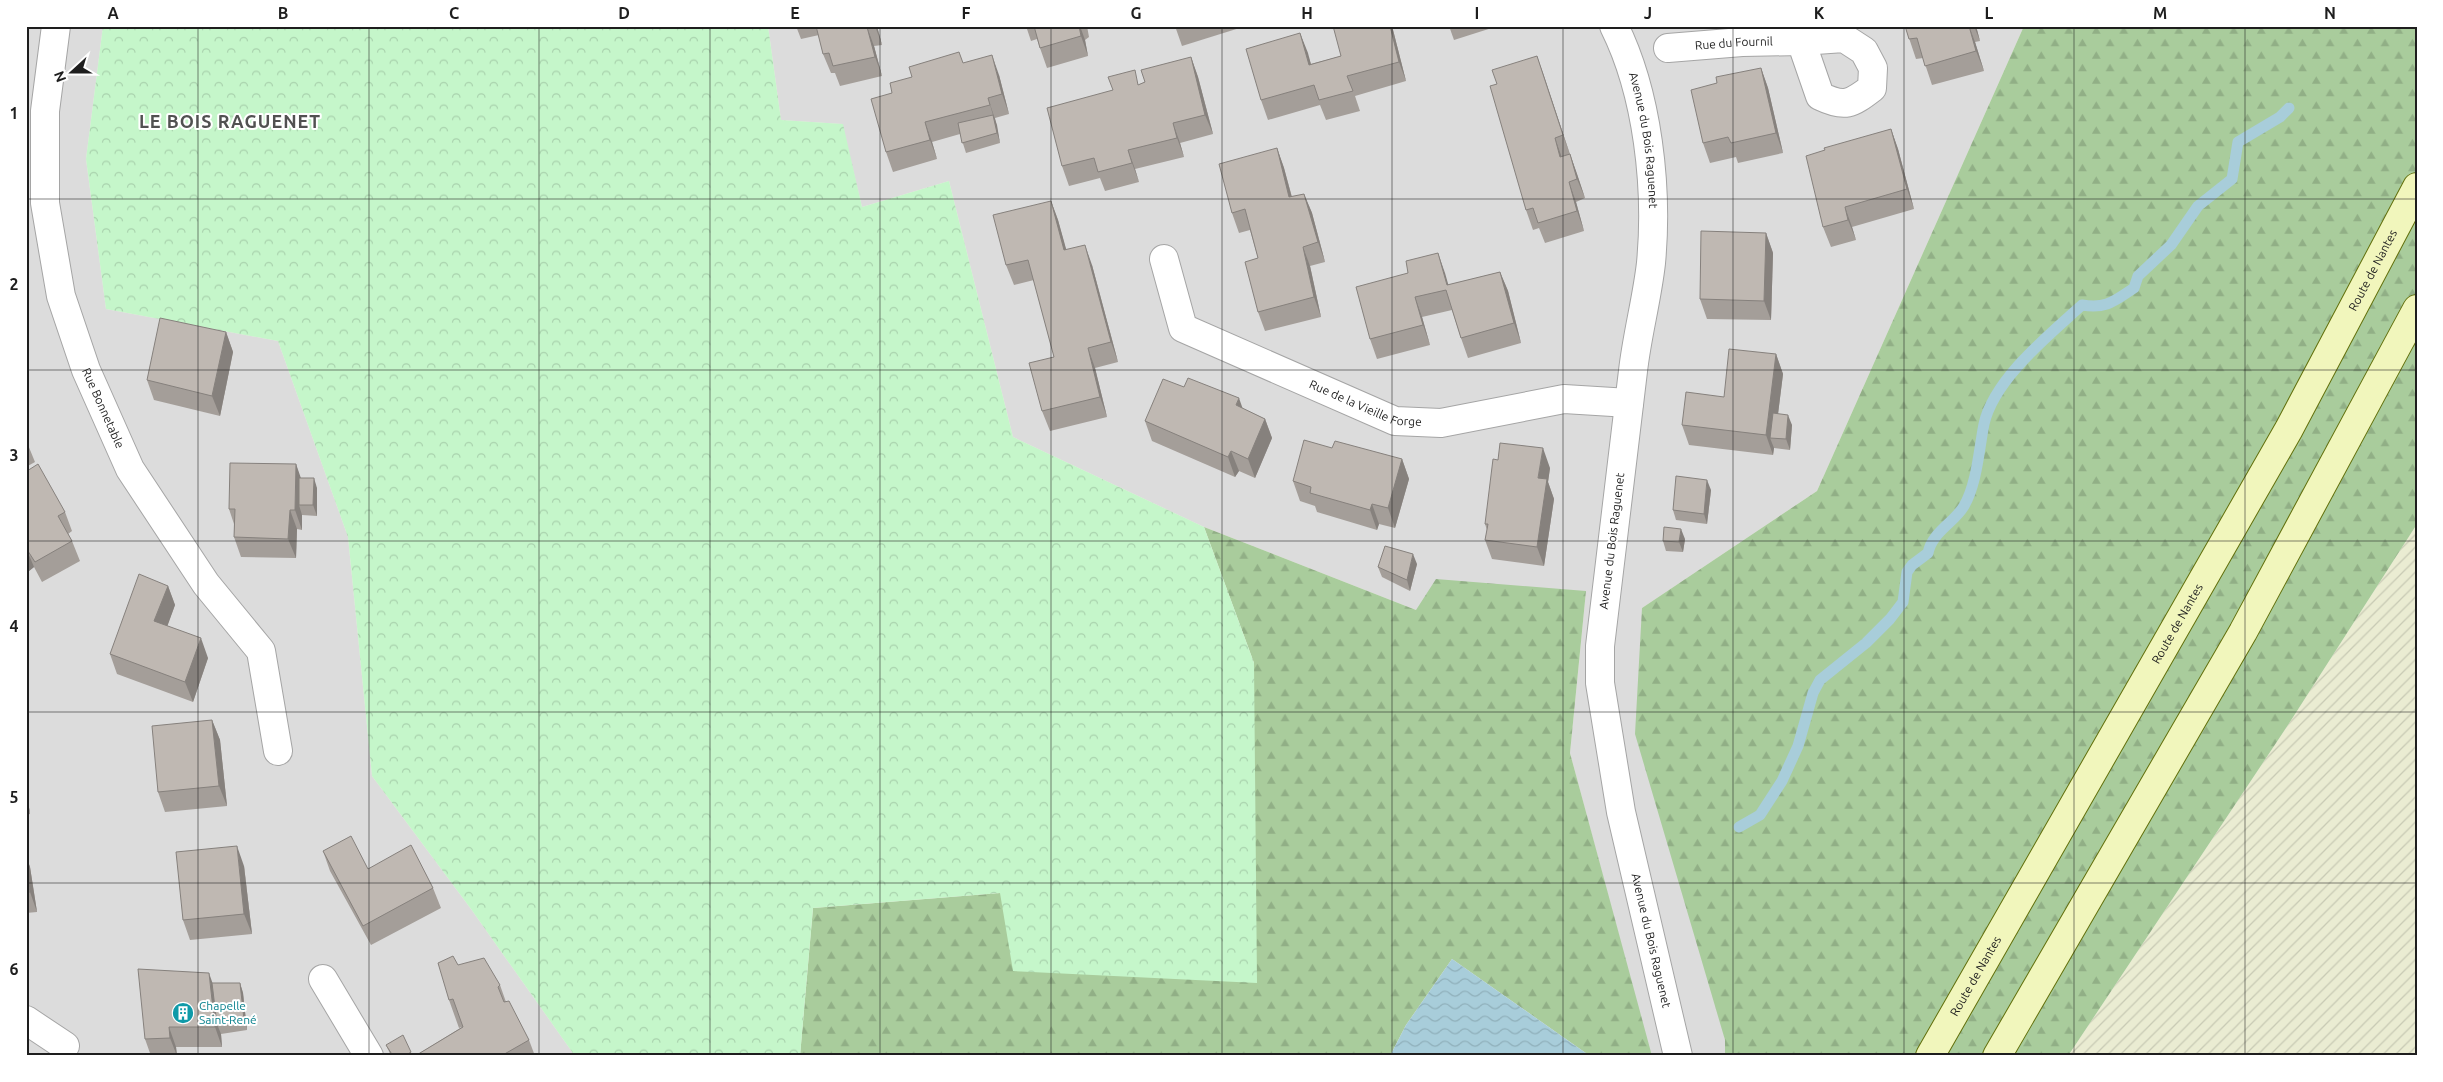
<svg xmlns="http://www.w3.org/2000/svg" width="2443" height="1082" viewBox="0 0 2443 1082" font-family="Ubuntu,sans-serif">
	<style>
		.residential { fill: #dcdcdc }
		.farmland { fill: url(#farmland-furrows) }
		.forest { fill: url(#forest-firs) }
		.park { fill: url(#park-crowns) }
		.water { fill: url(#water-waves) }
		.lines { fill: none; stroke-linecap: round; stroke-linejoin: round }
		.stream { stroke: #a8cdda; stroke-width: 11 }
		.street-casing { stroke: #a5a5a5; stroke-width: 30 }
		.secondary-casing { stroke: #62700b; stroke-width: 30 }
		.street { stroke: #fff; stroke-width: 28 }
		.secondary { stroke: #f1f6bc; stroke-width: 28 }
		.wall { fill: #a49e99 }
		.shaded-wall { fill: #86817d }
		.building { fill: #bfb8b2; stroke: #86817d }
		.grid { fill: none; stroke: #1e1e1e; stroke-width: 1; stroke-opacity: 0.55 }
		.labels { text-anchor: middle; stroke-width: 4; stroke-linejoin: round; paint-order: stroke }
		.street-label { font-size: 12px; fill: #1e1e1e; stroke: #fff }
		.culture-label { font-size: 12px; fill: #0d838f; stroke: #fff; text-anchor: start }
		.district-label { font-size: 18px; font-weight: bold; letter-spacing: 1px; fill: #515151; stroke: #fff }
		.neatline { fill: none; stroke: #1e1e1e; stroke-width: 2 }
		.grid-label { font-size: 16px; text-anchor: middle; font-weight: bold; fill: #1e1e1e }
	</style>
	<defs>
		<pattern id="farmland-furrows" width="10" height="10" patternUnits="userSpaceOnUse" patternTransform="scale(1.25)"><rect width="10" height="10" fill="#eaecd2"/><path d="M-1 1l2-2M0 10L10 0M9 11l2-2" fill="none" stroke="#c8cab4"/></pattern>
		<pattern id="forest-firs" width="22" height="20" patternUnits="userSpaceOnUse" patternTransform="scale(1.25)"><rect width="22" height="20" fill="#a9cc9c"/><path d="M5 1l3.5 6h-7zM16 11l3.5 6h-7z" fill="#91af86"/></pattern>
		<pattern id="park-crowns" width="20" height="18" patternUnits="userSpaceOnUse" patternTransform="scale(1.25)"><rect width="20" height="18" fill="#c5f6ca"/><path d="M2 6a3 3 0 1 1 6 0M12 15a3 3 0 1 1 6 0" fill="none" stroke="#a9d2ad"/></pattern>
		<pattern id="water-waves" width="16" height="10" patternUnits="userSpaceOnUse" patternTransform="scale(1.25)"><rect width="16" height="10" fill="#a8cdda"/><path d="M0 5q4-4 8 0t8 0" fill="none" stroke="#90b0bb"/></pattern>
	</defs>
	<rect width="100%" height="100%" fill="#efece5"/>
	<g class="residential">
		<path d="M26,26H103L86,159L106,309L278,341L348,537L372,776L471,909L575,1056H26Z"/>
		<path d="M768,26H2024L1817,491L1642,608L1725,1040V1056H1651L1570,753L1586,591L1416,610L1204,527L1013,437L949,181L862,207L842,124L781,120Z"/>
	</g>
	<path class="farmland" d="M2417,524V1056H2068L2288,725Z"/>
	<g class="forest">
		<path d="M2024,26H2417V524L2288,725L2068,1056H1725V1040L1635,734L1642,608L1817,491Z"/>
		<path d="M1204,527L1416,610L1436,579L1586,591L1570,753L1652,1056H1590L1452,959L1406,1025L1390,1056H800L813,908L1000,893L1254,663Z"/>
	</g>
	<path class="park" d="M103,26H768L781,120L843,124L862,207L949,181L1013,437L1204,527L1254,663L1257,983L1013,971L1000,893L813,908L800,1056H575L471,909L372,776L348,537L278,341L106,309L86,159Z"/>
	<path class="water" d="M1452,959L1590,1056H1390L1406,1025Z"/>
	<g class="lines">
		<path class="stream" d="M1739,827L1760,815L1782,781L1798,746L1813,693L1820,680L1866,643L1890,619L1903,602L1907,572L1912,565L1928,553C1932,532 1954,523 1964,506C1977,484 1979,449 1984,424C1994,379 2049,335 2082,305C2107,309 2114,301 2134,288L2138,276L2171,245L2198,206L2232,179L2238,142L2280,117L2289,108"/>
		<g class="street-casing">
			<g id="street">
				<path id="s1" d="M56,26L45,111V203L61,296L86,370L130,469L206,584L261,651L278,751"/>
				<path id="s2" d="M1614,26C1648,94 1658,188 1651,263C1647,299 1637,335 1633,371C1622,463 1611,554 1600,646V683L1621,812L1678,1056"/>
				<path id="s3" d="M1668,48L1742,42L1801,41L1844,38L1864,51L1873,68L1872,88C1851,104 1845,108 1820,96L1801,41"/>
				<path id="s4" d="M1164,259L1183,328L1395,421L1441,423L1564,399L1629,403"/>
				<path d="M323,979L369,1056"/>
				<path d="M26,1020L65,1046"/>
			</g>
		</g>
		<g class="secondary-casing">
			<g id="secondary">
				<path id="s5" d="M1930,1056L2289,429L2417,187"/>
				<path d="M1997,1056L2243,632L2417,309"/>
			</g>
		</g>
		<use href="#street" class="street"/>
		<use href="#secondary" class="secondary"/>
	</g>
	<g class="wall">
		<path d="M796,26H877L882,45L874,46L882,76L840,86L835,73H831L823,54L819,35L801,39Z"/>
		<path d="M1026,26H1087L1089,37L1085,40L1088,56L1047,68L1040,48L1037,39L1031,41Z"/>
		<path d="M1175,26H1246L1182,46Z"/>
		<path d="M1392,26L1406,81L1355,96L1360,111L1326,120L1320,105L1268,120L1261,100L1300,33L1311,64L1341,56Z"/>
		<path d="M1449,26H1498L1454,40Z"/>
		<path d="M1905,26H1976L1980,41L1975,42L1984,71L1932,85L1923,58L1916,59Z"/>
		<path d="M1537,56L1570,154L1577,174L1585,198L1576,202L1584,231L1545,243L1539,228L1533,230L1526,210L1497,84Z"/>
		<path d="M1191,57L1198,77L1213,134L1180,143L1184,157L1135,169L1139,182L1105,191L1100,178L1069,186L1062,166L1140,84L1145,82Z"/>
		<path d="M963,63L999,75L1009,114L995,118L1000,143L966,153L960,134L932,142L937,159L893,172L886,152L912,77Z"/>
		<path d="M1761,68L1768,88L1783,153L1738,163L1736,157L1710,163L1703,143L1717,83Z"/>
		<path d="M1891,129L1898,149L1914,209L1852,227L1856,240L1831,247L1823,227L1825,150Z"/>
		<path d="M1277,148L1284,168L1292,197L1304,194L1312,213L1325,262L1310,266L1321,317L1265,331L1258,312V258L1250,230L1239,233L1232,213Z"/>
		<path d="M1051,201L1058,220L1066,250L1092,265L1118,362L1095,368L1107,417L1050,431L1042,411L1054,357L1034,280L1014,285L1006,265Z"/>
		<path d="M1766,233L1773,253L1771,320L1707,319L1700,299Z"/>
		<path d="M1438,253L1448,285L1500,272L1508,291L1521,343L1468,358L1461,338L1452,310L1422,317L1430,345L1377,359L1370,339L1408,273Z"/>
		<path d="M226,332L233,352L220,416L154,400L147,380Z"/>
		<path d="M1776,354L1783,374L1778,414L1792,425L1790,450L1774,448L1773,455L1689,445L1682,425L1724,397Z"/>
		<path d="M1184,387L1242,408L1265,419L1272,438L1255,478L1239,471L1235,477L1152,441L1145,421Z"/>
		<path d="M26,440L35,462L26,467Z"/>
		<path d="M1332,448L1402,459L1409,479L1395,528L1379,524L1377,530L1317,512L1315,506L1300,501L1293,481Z"/>
		<path d="M296,464L300,478L317,488V516L302,515V530L297,529L296,558L241,557L234,537V524L229,509Z"/>
		<path d="M1550,468L1548,482L1554,499L1544,566L1492,559L1485,540L1487,530L1485,524Z"/>
		<path d="M26,469L65,512L72,531L68,534L72,541L80,561L42,582L34,567L29,571L26,566Z"/>
		<path d="M1711,490L1707,524L1676,520L1673,510Z"/>
		<path d="M1685,539L1683,552L1666,551L1663,541Z"/>
		<path d="M1417,564L1410,591L1382,577L1378,567Z"/>
		<path d="M168,586L175,605L167,626L208,658L193,702L117,674L110,654Z"/>
		<path d="M212,720L220,740L227,806L165,812L158,792Z"/>
		<path d="M26,788L30,814L26,815Z"/>
		<path d="M323,851L368,869L433,888L441,908L371,945L330,871Z"/>
		<path d="M26,856L30,867L37,912L26,913Z"/>
		<path d="M244,866L252,934L190,940L183,920Z"/>
		<path d="M458,965L500,985L506,1002L529,1040L535,1056H415L462,1027L459,1028L449,1000Z"/>
		<path d="M212,983H240L243,993L247,1030L221,1034L222,1047H176L177,1056H151L145,1039Z"/>
		<path d="M386,1045L411,1052L412,1056H391Z"/>
	</g>
	<g class="shaded-wall">
		<path d="M875,26H877L882,45Z"/>
		<path d="M1079,26H1080L1085,40L1088,56L1081,36Z"/>
		<path d="M1390,26H1392L1406,81L1399,62Z"/>
		<path d="M1969,26L1975,42L1984,71L1976,51Z"/>
		<path d="M1974,26H1976L1980,41Z"/>
		<path d="M867,27L874,46L882,76L875,57Z"/>
		<path d="M1300,33L1308,53L1316,84L1309,65Z"/>
		<path d="M992,55L999,75L1009,114L1002,94Z"/>
		<path d="M1537,56L1544,76L1570,155L1563,135Z"/>
		<path d="M1191,57L1198,77L1213,134L1205,115Z"/>
		<path d="M1761,68L1768,88L1783,153L1776,133Z"/>
		<path d="M988,98L997,125L1000,143L997,133L993,115Z"/>
		<path d="M925,122L932,142L937,159L930,140Z"/>
		<path d="M1173,123L1180,143L1184,157L1177,138Z"/>
		<path d="M1891,129L1898,149L1914,209L1907,189Z"/>
		<path d="M1555,138L1562,158L1560,157Z"/>
		<path d="M1277,148L1284,168L1297,217L1289,197Z"/>
		<path d="M1128,150L1135,169L1139,182L1132,163Z"/>
		<path d="M1570,154L1577,174L1585,198L1577,179Z"/>
		<path d="M1569,182L1576,202L1584,231L1577,211Z"/>
		<path d="M1304,194L1312,213L1325,262L1318,242Z"/>
		<path d="M1051,201L1058,220L1072,270L1064,250Z"/>
		<path d="M1845,207L1852,227L1856,240L1848,220Z"/>
		<path d="M1766,233L1773,253L1771,320L1764,301Z"/>
		<path d="M1085,245L1092,265L1118,362L1111,342Z"/>
		<path d="M1303,247L1310,266L1321,317L1314,297Z"/>
		<path d="M1438,253L1445,273L1454,305L1447,285Z"/>
		<path d="M1500,272L1508,291L1521,343L1514,323Z"/>
		<path d="M1415,297L1422,317L1430,345L1423,325Z"/>
		<path d="M226,332L233,352L220,416L212,396Z"/>
		<path d="M1088,348L1095,368L1107,417L1100,397Z"/>
		<path d="M1776,354L1783,374L1775,438H1770L1774,448L1773,455L1766,435Z"/>
		<path d="M1239,398L1246,418L1236,405Z"/>
		<path d="M1788,415L1792,425L1790,450L1786,439Z"/>
		<path d="M1265,419L1272,438L1255,478L1248,459Z"/>
		<path d="M1543,448L1550,468L1548,482L1554,499L1544,566L1537,547L1538,478Z"/>
		<path d="M1231,451L1239,471L1235,477L1228,457Z"/>
		<path d="M1402,459L1409,479L1395,528L1388,508Z"/>
		<path d="M296,464L303,484L299,505L302,515V530L295,510Z"/>
		<path d="M314,478L317,488V516L313,505Z"/>
		<path d="M1707,480L1711,490L1707,524L1704,514Z"/>
		<path d="M1372,504L1379,524L1377,530L1370,510Z"/>
		<path d="M290,510L297,529L296,558L288,539Z"/>
		<path d="M1681,529L1685,539L1683,552L1679,542Z"/>
		<path d="M26,548L34,567L29,571L26,563Z"/>
		<path d="M1413,554L1417,564L1410,591L1407,580Z"/>
		<path d="M168,586L175,605L162,641L154,621Z"/>
		<path d="M201,638L208,658L193,702L185,682Z"/>
		<path d="M212,720L220,740L227,806L219,786Z"/>
		<path d="M26,788L30,814L27,804Z"/>
		<path d="M237,846L244,866L252,934L244,914Z"/>
		<path d="M26,856L30,867L37,912L30,892L26,869Z"/>
		<path d="M209,973L216,993L217,1024L221,1034L222,1047L215,1027Z"/>
		<path d="M240,983L243,993L247,1030L244,1020Z"/>
		<path d="M169,1027L176,1047L177,1056L170,1038Z"/>
	</g>
	<g class="building">
		<path d="M816,26H869L867,27L875,57L833,66L829,53L823,54Z"/>
		<path d="M1034,26H1079L1081,36L1040,48Z"/>
		<path d="M1333,26H1390L1399,62L1347,76L1353,91L1319,100L1314,85L1261,100L1246,49L1300,33L1309,65L1341,56Z"/>
		<path d="M1905,26H1969L1976,51L1925,66L1917,38L1909,39Z"/>
		<path d="M959,52L963,63L992,55L1002,94L988,98L990,105L925,122L930,140L886,152L871,99L892,93L890,83L912,77L909,67Z"/>
		<path d="M1537,56L1563,135L1555,138L1560,157L1570,154L1577,179L1569,182L1577,211L1538,223L1533,208L1526,210L1490,86L1497,84L1492,70Z"/>
		<path d="M1191,57L1205,115L1173,123L1177,138L1128,150L1132,163L1098,172L1094,158L1062,166L1047,108L1113,90L1108,77L1135,70L1138,85L1145,82L1141,70Z"/>
		<path d="M1761,68L1776,133L1731,143L1728,137L1703,143L1691,90L1717,83L1716,77Z"/>
		<path d="M993,115L997,133L962,143L958,123Z"/>
		<path d="M1891,129L1907,189L1845,207L1848,220L1823,227L1806,156L1825,150L1824,148Z"/>
		<path d="M1277,148L1289,197L1304,194L1318,242L1303,247L1314,297L1258,312L1245,262L1258,258L1245,209L1232,213L1219,164Z"/>
		<path d="M1051,201L1064,250L1085,245L1111,342L1088,348L1100,397L1042,411L1029,363L1054,357L1028,260L1006,265L993,215Z"/>
		<path d="M1701,231L1766,233L1764,301L1700,299Z"/>
		<path d="M1438,253L1447,285L1500,272L1514,323L1461,338L1446,290L1415,297L1423,325L1370,339L1356,287L1408,273L1406,261Z"/>
		<path d="M160,318L226,332L212,396L147,380Z"/>
		<path d="M1729,349L1776,354L1766,435L1682,425L1686,392L1724,397Z"/>
		<path d="M1188,378L1239,398L1236,405L1265,419L1248,459L1231,451L1228,457L1145,421L1163,379L1184,387Z"/>
		<path d="M1773,413L1788,415L1786,439L1770,438Z"/>
		<path d="M1304,440L1332,448L1335,441L1402,459L1388,508L1372,504L1370,510L1310,493L1311,487L1293,481Z"/>
		<path d="M1500,443L1543,448L1538,478L1547,479L1537,547L1485,540L1488,524H1485L1493,459L1498,460Z"/>
		<path d="M230,463L296,464L295,510H290L288,539L234,537L235,509H229Z"/>
		<path d="M38,464L65,512L58,516L72,541L35,562L26,548V469L27,471Z"/>
		<path d="M1676,476L1707,480L1704,514L1673,510Z"/>
		<path d="M299,478H314L313,505H299Z"/>
		<path d="M1664,527L1681,529L1679,542L1663,541Z"/>
		<path d="M1385,546L1413,554L1407,580L1378,567Z"/>
		<path d="M139,574L168,586L154,621L201,638L185,682L110,654Z"/>
		<path d="M212,720L219,786L158,792L152,726Z"/>
		<path d="M351,836L368,869L411,845L433,888L363,926L323,851Z"/>
		<path d="M237,846L244,914L183,920L176,852Z"/>
		<path d="M26,869L30,892H26Z"/>
		<path d="M453,956L458,965L484,958L500,985L498,987L504,1002L509,1001L529,1040L501,1056H415L463,1027L453,999L449,1000L438,963Z"/>
		<path d="M138,969L209,973L215,1027H169L170,1038L145,1039Z"/>
		<path d="M212,983H240L244,1020L217,1024Z"/>
		<path d="M403,1035L411,1052L405,1056H393L386,1045Z"/>
	</g>
	<path class="grid" d="M198,26V1056M369,26V1056M539,26V1056M710,26V1056M880,26V1056M1051,26V1056M1222,26V1056M1392,26V1056M1563,26V1056M1733,26V1056M1904,26V1056M2074,26V1056M2245,26V1056M26,199H2417M26,370H2417M26,541H2417M26,712H2417M26,883H2417"/>
	<defs>
		<g id="building-disc" transform="scale(1.125)"><circle r="9.5" fill="#0f9aa8" stroke="#fff"/><path d="M-4-6H4V6H1V3H-1V6H-4ZM-2.5-4.3h1.7v1.8h-1.7ZM.8-4.3h1.7v1.8H.8ZM-2.5-1h1.7V.8h-1.7ZM.8-1h1.7V.8H.8Z" fill="#fff"/></g>
	</defs>
	<g fill-rule="evenodd">
		<use href="#building-disc" x="183" y="1013"/>
	</g>
	<g class="labels">
		<g class="street-label">
			<text dy="4" stroke="none"><textPath href="#s3" startOffset="66">Rue du Fournil</textPath></text>
			<text dy="4" stroke="none"><textPath href="#s2" startOffset="119">Avenue du Bois Raguenet</textPath></text>
			<text dy="4" stroke="none"><textPath href="#s5" startOffset="902">Route de Nantes</textPath></text>
			<text dy="4" stroke="none"><textPath href="#s4" startOffset="270">Rue de la Vieille Forge</textPath></text>
			<text dy="4" stroke="none"><textPath href="#s1" startOffset="392">Rue Bonnetable</textPath></text>
			<text transform="translate(1612 541) rotate(-83)" y="4">Avenue du Bois Raguenet</text>
			<text dy="4" stroke="none"><textPath href="#s5" startOffset="498">Route de Nantes</textPath></text>
			<text dy="4" stroke="none"><textPath href="#s2" startOffset="929">Avenue du Bois Raguenet</textPath></text>
			<text dy="4" stroke="none"><textPath href="#s5" startOffset="92">Route de Nantes</textPath></text>
		</g>
		<g class="culture-label">
			<text x="199" y="1010">Chapelle<tspan x="199" dy="14">Saint-René</tspan></text>
		</g>
		<g class="district-label">
			<text x="230" y="128">LE BOIS RAGUENET</text>
		</g>
	</g>
	<rect width="2443" height="1082" fill="none" stroke="#ffffff" stroke-width="55"/>
	<g transform="translate(72 72) rotate(249)" stroke="#ffffff" stroke-width="4" paint-order="stroke">
	<path d="M0-4L9 19L0 12L-9 19Z" fill="#1e1e1e"/>
	<text y="-8" font-size="14" font-weight="bold" text-anchor="middle" fill="#1e1e1e">N</text>
	</g>
	<rect x="28" y="28" width="2388" height="1026" class="neatline"/>
	<g class="grid-label">
		<text x="113" y="19">A</text>
		<text x="283" y="19">B</text>
		<text x="454" y="19">C</text>
		<text x="624" y="19">D</text>
		<text x="795" y="19">E</text>
		<text x="966" y="19">F</text>
		<text x="1136" y="19">G</text>
		<text x="1307" y="19">H</text>
		<text x="1477" y="19">I</text>
		<text x="1648" y="19">J</text>
		<text x="1819" y="19">K</text>
		<text x="1989" y="19">L</text>
		<text x="2160" y="19">M</text>
		<text x="2330" y="19">N</text>
		<text x="14" y="119">1</text>
		<text x="14" y="290">2</text>
		<text x="14" y="461">3</text>
		<text x="14" y="632">4</text>
		<text x="14" y="803">5</text>
		<text x="14" y="975">6</text>
	</g>
</svg>
